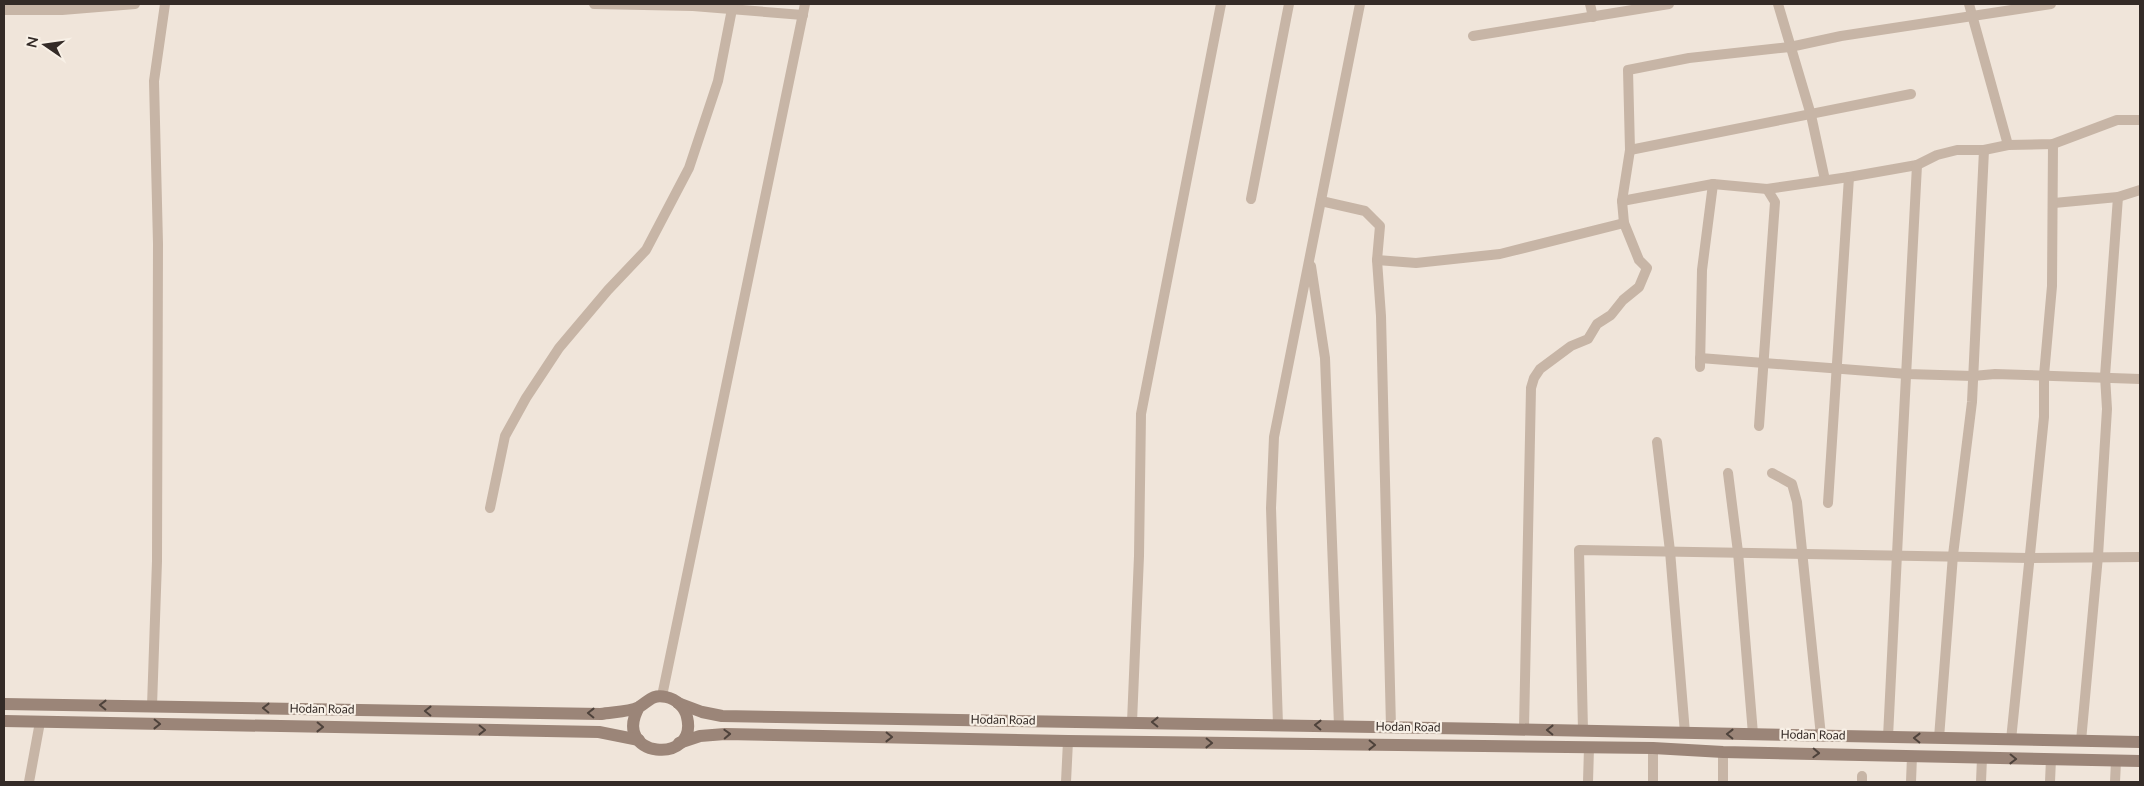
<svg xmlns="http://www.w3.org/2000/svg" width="2144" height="786" viewBox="0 0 2144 786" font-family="Lato,sans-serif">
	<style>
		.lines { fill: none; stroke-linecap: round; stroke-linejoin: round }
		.street { stroke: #c7b5a6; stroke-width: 10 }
		.secondary { stroke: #9b8578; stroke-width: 12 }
		.oneway { stroke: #4e423b }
		.labels { text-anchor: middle; stroke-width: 4.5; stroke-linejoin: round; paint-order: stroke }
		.street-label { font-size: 12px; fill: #342b27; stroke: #f8f0e6 }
	</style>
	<rect width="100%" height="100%" fill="#f0e5da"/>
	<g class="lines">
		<g class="street">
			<path d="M594,4L693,6L803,15"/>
			<path d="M1590,4L1593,17"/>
			<path d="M1778,4L1811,115L1825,180"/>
			<path d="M1969,4L2008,145"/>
			<path d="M4,10H62L135,4"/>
			<path d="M1473,36L1669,4"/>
			<path d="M1630,150L1911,94"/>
			<path d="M1251,199L1289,4"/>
			<path d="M1321,201L1365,211L1380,226L1377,260L1381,316L1391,727"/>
			<path d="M1622,201L1713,184L1767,189L1849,177L1917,165L1937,155L1957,150H1984L2008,145L2053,144L2117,120H2140"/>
			<path d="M2054,203L2118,197L2140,190"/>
			<path d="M1377,260L1416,263L1500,254L1624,223"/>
			<path d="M1311,266L1325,358L1339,726"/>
			<path d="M1700,358L1907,374L1973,376L1995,374L2140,379"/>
			<path d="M1700,367L1702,270L1713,184"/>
			<path d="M1759,426L1775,202L1767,189"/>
			<path d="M1657,442L1670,551L1685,733"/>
			<path d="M1728,473L1738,552L1753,734"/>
			<path d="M1772,473L1792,484L1797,502L1821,736"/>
			<path d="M1828,503L1849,177"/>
			<path d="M490,508L505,436L526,398L559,348L608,290L646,250L689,168L718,81L733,4"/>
			<path d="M662,696L805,4"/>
			<path d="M152,706L157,561L158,244L154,81L165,4"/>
			<path d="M1132,722L1139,556L1141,414L1221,4"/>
			<path d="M1278,725L1271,508L1274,437L1360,4"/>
			<path d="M1524,729L1531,388L1534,378L1540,369L1571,346L1588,339L1597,324L1611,315L1623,300L1639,287L1647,268L1639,260L1624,223L1622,201L1630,150L1628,70L1689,58L1790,47L1841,36L2051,4"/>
			<path d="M1583,731L1579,550L2029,558L2140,557"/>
			<path d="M1888,737C1896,546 1908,356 1917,165"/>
			<path d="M1939,738L1953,555L1972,402L1984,150"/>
			<path d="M2011,740L2044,417V375L2052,286L2053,144"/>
			<path d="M2081,741L2098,556L2107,409L2105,376L2118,197"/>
			<path d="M1723,752V782"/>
			<path d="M1862,776V782"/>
			<path d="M29,782L40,722"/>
			<path d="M1066,782L1068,741"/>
			<path d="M1588,782L1589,748"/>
			<path d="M1653,782V748"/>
			<path d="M1911,782L1912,756"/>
			<path d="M1981,782L1982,758"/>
			<path d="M2050,782L2051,759"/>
			<path d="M2115,782L2116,761"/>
		</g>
		<g class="secondary">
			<path d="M678,703L702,712L722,716L1493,729L2140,742"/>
			<path d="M4,704L601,714C612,712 629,712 639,707C649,701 652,694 666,697C676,699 685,707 687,717C699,766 610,758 639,707"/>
			<path d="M4,721L599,732L639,740"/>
			<path d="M679,743L700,736L725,734L1068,741L1653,748L1723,752L2140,761"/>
		</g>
	</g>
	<defs><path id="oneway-chevron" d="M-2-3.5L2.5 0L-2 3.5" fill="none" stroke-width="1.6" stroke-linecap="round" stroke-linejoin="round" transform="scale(1.25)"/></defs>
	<g class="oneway">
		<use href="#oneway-chevron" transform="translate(103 705) rotate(-179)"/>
		<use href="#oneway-chevron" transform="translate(266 708) rotate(-179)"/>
		<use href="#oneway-chevron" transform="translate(428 711) rotate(-179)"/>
		<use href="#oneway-chevron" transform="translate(591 713) rotate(-179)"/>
		<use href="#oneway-chevron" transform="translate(1155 722) rotate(-179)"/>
		<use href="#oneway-chevron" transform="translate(157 724) rotate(1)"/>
		<use href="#oneway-chevron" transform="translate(1318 725) rotate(-179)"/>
		<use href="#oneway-chevron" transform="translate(320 727) rotate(1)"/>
		<use href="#oneway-chevron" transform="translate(482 730) rotate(1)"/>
		<use href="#oneway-chevron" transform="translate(1550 730) rotate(-179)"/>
		<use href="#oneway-chevron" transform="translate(727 734) rotate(-2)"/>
		<use href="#oneway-chevron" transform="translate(1730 734) rotate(-179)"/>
		<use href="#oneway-chevron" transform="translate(889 737) rotate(1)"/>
		<use href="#oneway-chevron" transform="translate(1917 738) rotate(-179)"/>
		<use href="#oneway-chevron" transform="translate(1209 743) rotate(1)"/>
		<use href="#oneway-chevron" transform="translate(1372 745) rotate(1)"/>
		<use href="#oneway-chevron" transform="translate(1816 753) rotate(2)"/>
		<use href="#oneway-chevron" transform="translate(2013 759) rotate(1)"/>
	</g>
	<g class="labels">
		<g class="street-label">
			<text transform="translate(322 709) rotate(1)" y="4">Hodan Road</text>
			<text transform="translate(1003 720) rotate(1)" y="4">Hodan Road</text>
			<text transform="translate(1408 727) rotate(1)" y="4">Hodan Road</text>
			<text transform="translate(1813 735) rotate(1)" y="4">Hodan Road</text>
		</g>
	</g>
	<rect width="2144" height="786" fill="none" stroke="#342b27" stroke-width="10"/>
	<g transform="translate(45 45) rotate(283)" stroke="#f8f0e6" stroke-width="4" paint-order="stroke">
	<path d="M0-4L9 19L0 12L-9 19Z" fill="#342b27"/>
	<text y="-8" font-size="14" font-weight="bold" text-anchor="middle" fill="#342b27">N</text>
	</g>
</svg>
